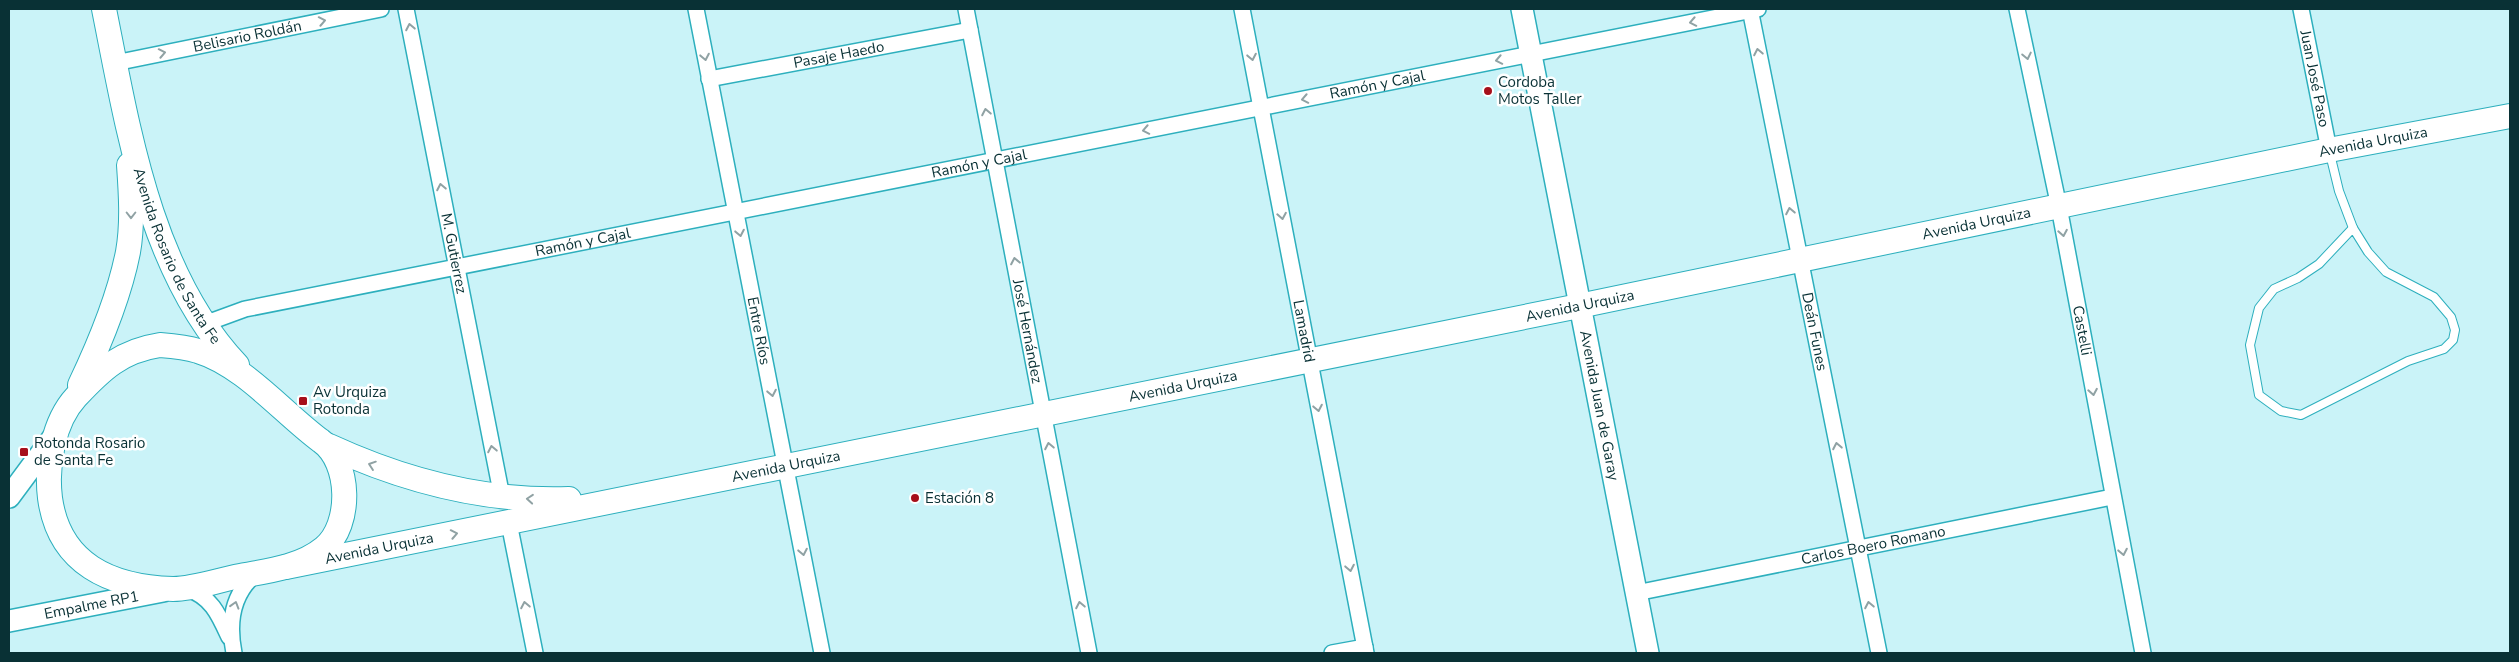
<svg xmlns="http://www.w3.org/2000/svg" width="2519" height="662" viewBox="0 0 2519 662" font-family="'Nunito Sans',sans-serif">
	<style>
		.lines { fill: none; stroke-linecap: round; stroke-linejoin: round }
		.lane-casing { stroke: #2dafbd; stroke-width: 10 }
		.street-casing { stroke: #2dafbd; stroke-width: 18 }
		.secondary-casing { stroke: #2dafbd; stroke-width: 24 }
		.primary-casing { stroke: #2dafbd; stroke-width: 26 }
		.lane { stroke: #fff; stroke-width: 8 }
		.street { stroke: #fff; stroke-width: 15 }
		.secondary { stroke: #fff; stroke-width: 21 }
		.primary { stroke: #fff; stroke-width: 24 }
		.oneway { stroke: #90a2a4 }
		.poi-dot { fill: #a60f1b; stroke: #fff; stroke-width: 2 }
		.labels { text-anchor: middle; stroke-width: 5; stroke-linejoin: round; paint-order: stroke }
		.street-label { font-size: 15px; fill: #093135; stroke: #fff }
		.poi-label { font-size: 15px; fill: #093135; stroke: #fff; text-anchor: start }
	</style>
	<rect width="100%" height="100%" fill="#caf3f8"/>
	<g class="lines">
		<g class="lane-casing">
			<g id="lane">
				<path d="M2330,154L2339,191L2353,228"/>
				<path d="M2353,228L2368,252L2386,272L2434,297L2451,317L2455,330L2453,340L2444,349L2408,361L2301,415L2281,411L2259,395L2250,345L2259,308L2274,289L2298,278L2319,264Z"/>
			</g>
		</g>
		<g class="street-casing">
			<g id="street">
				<path id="s1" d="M406,9L502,497"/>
				<path id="s2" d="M696,9L822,653"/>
				<path id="s3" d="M966,9L1089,653"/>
				<path id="s4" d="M1242,9L1366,653"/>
				<path id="s5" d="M1750,9L1879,653"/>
				<path id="s6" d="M2017,9L2059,207L2143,653"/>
				<path id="s7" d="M2301,9L2329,150"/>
				<path id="s8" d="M115,63L381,9"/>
				<path id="s9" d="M709,79L970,30"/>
				<path id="s10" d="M204,324L245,309L1758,9"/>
				<path d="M509,523L535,653"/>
				<path d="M187,589C211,596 219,615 229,637"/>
				<path id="s11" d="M1636,593L2112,497"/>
				<path d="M234,653C228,623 232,593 257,573"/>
				<path d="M1332,653L1365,647"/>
			</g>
		</g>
		<g class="secondary-casing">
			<g id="secondary">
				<path id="s12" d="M1522,9L1648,653"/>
				<path d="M9,497L55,435"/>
				<path id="s13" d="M9,621L163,591"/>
			</g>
		</g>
		<g class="primary-casing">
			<g id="primary">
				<path id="s14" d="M104,9C128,129 150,273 237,365"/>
				<path d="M160,345C173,346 186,347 198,351C244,365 283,413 321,441C351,462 352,525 324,548C301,567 268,571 240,576C219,580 194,589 173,589C110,587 59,564 50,498C46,465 53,422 76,397C102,369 121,351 160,345Z"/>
				<path d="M80,385C100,343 119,298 128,252C133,224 131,193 129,165"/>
				<path d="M329,446C405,481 485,502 569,499"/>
				<path id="s15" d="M286,567L1579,306L2329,150L2510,116"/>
			</g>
		</g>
		<use href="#lane" class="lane"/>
		<use href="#street" class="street"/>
		<use href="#secondary" class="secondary"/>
		<use href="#primary" class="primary"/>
	</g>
	<defs><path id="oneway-chevron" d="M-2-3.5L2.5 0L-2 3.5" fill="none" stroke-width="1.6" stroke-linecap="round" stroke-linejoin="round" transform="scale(1.25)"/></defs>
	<g class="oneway">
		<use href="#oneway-chevron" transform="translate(322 21) rotate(-11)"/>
		<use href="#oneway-chevron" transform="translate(1693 22) rotate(169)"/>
		<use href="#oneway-chevron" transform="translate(410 27) rotate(-101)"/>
		<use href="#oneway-chevron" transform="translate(1758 52) rotate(-101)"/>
		<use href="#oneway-chevron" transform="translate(162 53) rotate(-11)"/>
		<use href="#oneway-chevron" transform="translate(2027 56) rotate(78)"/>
		<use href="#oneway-chevron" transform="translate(705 57) rotate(79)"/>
		<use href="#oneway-chevron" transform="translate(1252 57) rotate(79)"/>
		<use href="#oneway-chevron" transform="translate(1499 60) rotate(169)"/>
		<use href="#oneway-chevron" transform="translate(1305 99) rotate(169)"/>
		<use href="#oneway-chevron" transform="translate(986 112) rotate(-101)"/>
		<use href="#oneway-chevron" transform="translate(1146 130) rotate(169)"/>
		<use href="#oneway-chevron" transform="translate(441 187) rotate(-101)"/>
		<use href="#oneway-chevron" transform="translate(1790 211) rotate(-101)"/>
		<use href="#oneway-chevron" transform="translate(131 215) rotate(90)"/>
		<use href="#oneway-chevron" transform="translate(1282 216) rotate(80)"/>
		<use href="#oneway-chevron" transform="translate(740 233) rotate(79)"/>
		<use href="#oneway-chevron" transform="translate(2063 233) rotate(80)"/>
		<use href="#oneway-chevron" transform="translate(1015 261) rotate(-101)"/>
		<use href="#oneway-chevron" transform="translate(2093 392) rotate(80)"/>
		<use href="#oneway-chevron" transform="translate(772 393) rotate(79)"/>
		<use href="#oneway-chevron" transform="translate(1318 408) rotate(79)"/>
		<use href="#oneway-chevron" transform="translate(1049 446) rotate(-101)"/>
		<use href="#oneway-chevron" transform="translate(1837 446) rotate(-101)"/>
		<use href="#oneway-chevron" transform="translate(492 449) rotate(-101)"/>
		<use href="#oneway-chevron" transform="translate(372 465) rotate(-161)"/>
		<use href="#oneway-chevron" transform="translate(530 499) rotate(-175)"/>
		<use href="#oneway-chevron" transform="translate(454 534) rotate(-11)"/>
		<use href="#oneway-chevron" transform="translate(803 552) rotate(79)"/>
		<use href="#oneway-chevron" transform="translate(2123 552) rotate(79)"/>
		<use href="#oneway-chevron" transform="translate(1350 568) rotate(79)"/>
		<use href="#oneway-chevron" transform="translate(235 605) rotate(-73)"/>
		<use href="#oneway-chevron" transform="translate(525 605) rotate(-101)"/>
		<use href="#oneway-chevron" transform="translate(1080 605) rotate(-101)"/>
		<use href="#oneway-chevron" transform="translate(1869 605) rotate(-101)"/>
	</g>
	<g class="poi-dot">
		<circle cx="1488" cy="91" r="5"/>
		<rect x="298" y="396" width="10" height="10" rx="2.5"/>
		<rect x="19" y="447" width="10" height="10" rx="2.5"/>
		<circle cx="915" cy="498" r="5"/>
	</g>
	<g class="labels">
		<g class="street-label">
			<text dy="5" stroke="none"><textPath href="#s8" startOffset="135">Belisario Roldán</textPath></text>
			<text dy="5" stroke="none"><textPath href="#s9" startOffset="132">Pasaje Haedo</textPath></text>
			<text dy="5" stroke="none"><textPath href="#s7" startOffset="71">Juan José Paso</textPath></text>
			<text dy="5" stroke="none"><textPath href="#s10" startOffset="1198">Ramón y Cajal</textPath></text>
			<text dy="5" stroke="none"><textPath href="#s15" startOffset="2130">Avenida Urquiza</textPath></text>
			<text dy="5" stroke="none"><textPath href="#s10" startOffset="792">Ramón y Cajal</textPath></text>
			<text dy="5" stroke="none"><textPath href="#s15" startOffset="1725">Avenida Urquiza</textPath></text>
			<text dy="5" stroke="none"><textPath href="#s10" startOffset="388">Ramón y Cajal</textPath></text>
			<text dy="5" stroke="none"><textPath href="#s1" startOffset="249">M. Gutierrez</textPath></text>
			<text dy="5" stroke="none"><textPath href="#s14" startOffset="259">Avenida Rosario de Santa Fe</textPath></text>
			<text dy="5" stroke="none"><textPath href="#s15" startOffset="1320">Avenida Urquiza</textPath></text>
			<text dy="5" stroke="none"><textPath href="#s2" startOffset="328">Entre Ríos</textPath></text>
			<text dy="5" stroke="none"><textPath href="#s3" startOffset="328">José Hernández</textPath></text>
			<text dy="5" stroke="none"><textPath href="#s4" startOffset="328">Lamadrid</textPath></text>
			<text dy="5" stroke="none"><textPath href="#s5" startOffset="329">Deán Funes</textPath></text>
			<text dy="5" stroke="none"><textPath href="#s6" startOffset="328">Castelli</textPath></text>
			<text dy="5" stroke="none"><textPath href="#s15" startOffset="915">Avenida Urquiza</textPath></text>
			<text dy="5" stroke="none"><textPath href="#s12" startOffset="404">Avenida Juan de Garay</textPath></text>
			<text dy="5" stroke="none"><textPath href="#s15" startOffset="510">Avenida Urquiza</textPath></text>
			<text dy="5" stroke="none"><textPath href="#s11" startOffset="242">Carlos Boero Romano</textPath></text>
			<text dy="5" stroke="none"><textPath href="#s15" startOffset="95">Avenida Urquiza</textPath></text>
			<text dy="5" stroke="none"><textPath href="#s13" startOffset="84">Empalme RP1</textPath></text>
		</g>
		<g class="poi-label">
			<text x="1498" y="87">Cordoba<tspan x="1498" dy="17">Motos Taller</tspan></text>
			<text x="313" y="397">Av Urquiza<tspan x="313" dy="17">Rotonda</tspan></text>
			<text x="34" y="448">Rotonda Rosario<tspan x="34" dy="17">de Santa Fe</tspan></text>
			<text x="925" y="503">Estación 8</text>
		</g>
	</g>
	<rect width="2519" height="662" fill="none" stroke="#093135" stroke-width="20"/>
</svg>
